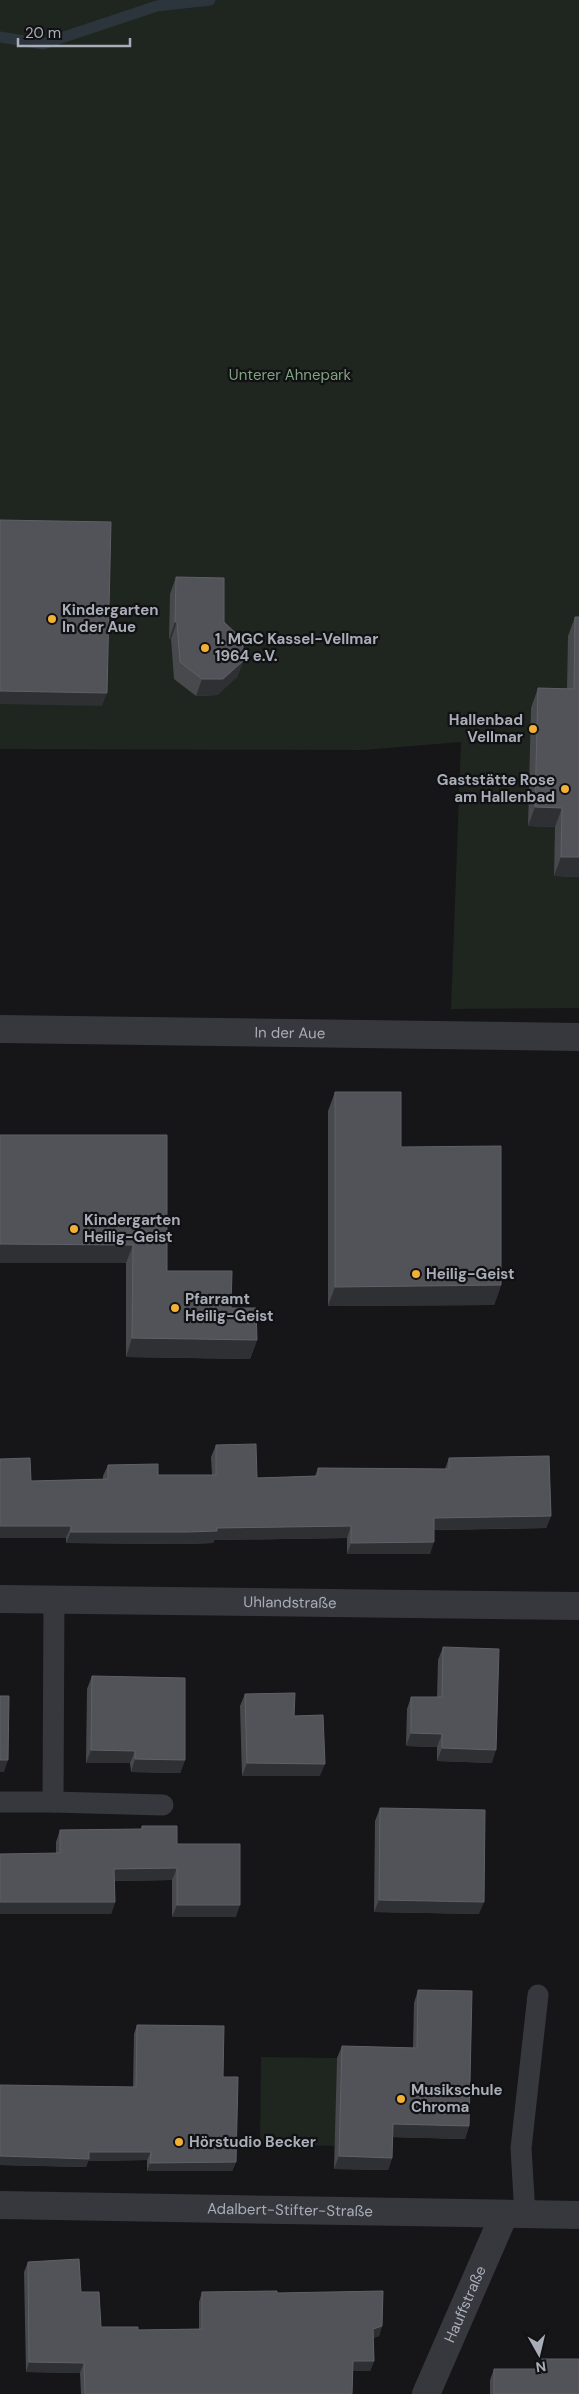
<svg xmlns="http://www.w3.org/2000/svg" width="579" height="2394" viewBox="0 0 579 2394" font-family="'DM Sans',sans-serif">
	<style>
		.green { fill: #1e261f }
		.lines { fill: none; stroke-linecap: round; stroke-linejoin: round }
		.stream { stroke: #2c353c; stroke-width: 11 }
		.service { stroke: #37383d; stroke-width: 21 }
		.minor { stroke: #37383d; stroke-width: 28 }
		.wall { fill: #47494d }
		.shaded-wall { fill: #2f3033 }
		.building { fill: #525359; stroke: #5f6168 }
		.poi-dot { fill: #f2b134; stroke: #111113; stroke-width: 2 }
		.labels { text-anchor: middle; stroke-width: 4.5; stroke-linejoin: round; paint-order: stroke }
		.park-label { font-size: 15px; fill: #7fa381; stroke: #111113 }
		.poi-label { font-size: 15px; font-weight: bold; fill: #a8adb8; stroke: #111113; text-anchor: start }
		.street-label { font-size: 15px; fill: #a8adb8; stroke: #111113 }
	</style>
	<rect width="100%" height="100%" fill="#161618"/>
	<g class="green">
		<path d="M0,0H579V1008L451,1009L461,742L363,750L0,749Z"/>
		<path d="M261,2057L337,2058L336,2146L260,2144Z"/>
	</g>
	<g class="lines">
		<path class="stream" d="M0,37L43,44L157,6L210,0"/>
		<g class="service">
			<path d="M0,1802H53L54,1600"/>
			<path d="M53,1802L163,1805"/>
			<path d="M525,2215L521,2148L538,1995"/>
		</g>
		<g class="minor">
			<path id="s1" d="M0,1029L579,1037"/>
			<path id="s2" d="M0,1599L579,1606"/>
			<path id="s3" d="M0,2205L579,2215"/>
			<path id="s4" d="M426,2394L504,2215"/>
		</g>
	</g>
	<g class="wall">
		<path d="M176,577L224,622L243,661L237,677L217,695L196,696L174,679L171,639H169L170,594Z"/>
		<path d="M575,617L579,877L554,876L555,827L528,826L531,708L538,688L567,689L568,636Z"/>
		<path d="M335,1092L401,1147L501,1285L494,1305L328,1306V1111Z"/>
		<path d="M0,1135L167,1271L231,1308L257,1340L250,1359L126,1357V1263H0Z"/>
		<path d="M216,1445L257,1478L315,1476L318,1468L445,1469L449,1458L551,1516L546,1528L434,1530L430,1554H347V1538L214,1540L213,1543L183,1544L66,1543V1538H0V1459L31,1481L103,1479V1476L108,1465L158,1475H212L211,1457Z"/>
		<path d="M443,1647L492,1763L437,1761V1747L406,1746L407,1709L411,1697H437L438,1660Z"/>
		<path d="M92,1676L185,1760L180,1773L131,1772L130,1763H86L87,1689Z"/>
		<path d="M245,1694L294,1716L320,1776H242L240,1706Z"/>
		<path d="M380,1808L479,1914L374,1912L375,1821Z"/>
		<path d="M142,1826L177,1844L236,1917H172V1880L115,1881V1902L111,1914L56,1853V1842L60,1830L141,1829Z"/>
		<path d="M418,1990L469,2126L465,2139L392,2137V2158L388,2170L334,2169L337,2058L342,2046L413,2048L414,2003Z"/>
		<path d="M137,2025L223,2077L236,2162L232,2171H147V2160L88,2161L86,2167L0,2165L133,2087L134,2034Z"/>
		<path d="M28,2262L81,2292L101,2327L138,2330L199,2329V2302L202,2292L277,2293L382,2326L379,2336L373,2338L374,2361L370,2371H353L352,2394H81L80,2373L26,2372L24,2272Z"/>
		<path d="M539,2359L579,2394H490V2380L494,2369H535Z"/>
	</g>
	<g class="shaded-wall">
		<path d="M175,622H177L171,639H169Z"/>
		<path d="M243,661L237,677L217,695L196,696L202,679Z"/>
		<path d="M0,691L107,693L102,706L0,704Z"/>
		<path d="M535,807L562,808L555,827L528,826Z"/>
		<path d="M561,857H579V877L554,876Z"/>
		<path d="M0,1244L133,1245L126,1263H0Z"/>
		<path d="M501,1285L494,1305L328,1306L335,1287Z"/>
		<path d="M132,1338L257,1340L250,1359L126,1357Z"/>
		<path d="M551,1516L546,1528L429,1530L434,1518Z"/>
		<path d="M0,1526H71L66,1538H0Z"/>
		<path d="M351,1526L347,1538L214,1540L213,1543L183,1544L66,1543L71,1532L217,1528Z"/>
		<path d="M434,1542L430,1554H347L351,1543Z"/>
		<path d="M411,1733L442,1734L437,1747L406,1746Z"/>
		<path d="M442,1748L496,1750L492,1763L437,1761Z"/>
		<path d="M91,1750L135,1751L130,1763H86Z"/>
		<path d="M135,1759L185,1760L180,1773L131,1772Z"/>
		<path d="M0,1760H8L4,1772H0Z"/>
		<path d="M247,1763L325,1764L320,1776H242Z"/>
		<path d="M177,1868L172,1880L110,1881L114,1869Z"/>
		<path d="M379,1900L484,1902L479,1914L374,1912Z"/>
		<path d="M0,1902H115L111,1914H0Z"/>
		<path d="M177,1905H240L236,1917H172Z"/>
		<path d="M393,2124L469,2126L465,2139L388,2137Z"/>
		<path d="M89,2152H151L147,2160L88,2161L86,2167L0,2165V2156Z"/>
		<path d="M339,2156L392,2158L388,2170L334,2169Z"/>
		<path d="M236,2162L232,2171H147L150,2163Z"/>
		<path d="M382,2326L379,2336L369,2339L373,2329Z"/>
		<path d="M353,2361H374L370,2371H350Z"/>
		<path d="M29,2362L84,2363L80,2373L26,2372Z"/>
	</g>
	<g class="building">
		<path d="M0,520L111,522L107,693L0,691Z"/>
		<path d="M176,577L224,578V622L243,640V661L223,679H202L180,662L177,622H175Z"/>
		<path d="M575,617H579V857H561L562,808L535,807L538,688L574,689Z"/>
		<path d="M335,1092H401V1147L501,1146V1285L335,1287Z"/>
		<path d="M0,1135H167V1271H232L231,1308H256L257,1340L132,1338L133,1245L0,1244Z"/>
		<path d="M256,1444L257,1478L318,1476V1468L449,1469V1458L549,1456L551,1516L434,1518V1542L351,1543V1526L217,1528V1531L188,1532H71V1526H0V1459L30,1458L31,1481L108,1479V1465L158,1464V1475H216V1445Z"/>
		<path d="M443,1647L499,1649L496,1750L442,1748V1734L411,1733V1697H442Z"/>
		<path d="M92,1676L185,1678V1760L135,1759V1751L91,1750Z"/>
		<path d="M295,1693L294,1716L323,1715L325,1764L247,1763L245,1694Z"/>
		<path d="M0,1696H9L8,1760H0Z"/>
		<path d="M380,1808L485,1810L484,1902L379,1900Z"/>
		<path d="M142,1826H177V1844H240V1905H177V1868L114,1869L115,1902H0V1854L60,1853V1830L142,1829Z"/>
		<path d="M418,1990L472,1991L469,2126L393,2124L392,2158L339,2156L342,2046L417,2048Z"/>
		<path d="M137,2025L224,2026L223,2077H238L236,2162L150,2163L151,2152H89V2159L0,2156V2085L136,2087Z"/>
		<path d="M79,2259L81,2292H99L101,2327H138V2330L202,2329V2292L277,2291V2293L383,2291L382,2326L373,2329L374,2361H353L352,2394H85L84,2363L29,2362L28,2262Z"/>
		<path d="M539,2359H579V2394H494V2369H538Z"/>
	</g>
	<g class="poi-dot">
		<circle cx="52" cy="619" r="5"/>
		<circle cx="205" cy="648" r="5"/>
		<circle cx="533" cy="729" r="5"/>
		<circle cx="565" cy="789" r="5"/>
		<circle cx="74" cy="1229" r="5"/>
		<circle cx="416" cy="1274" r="5"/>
		<circle cx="175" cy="1308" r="5"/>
		<circle cx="401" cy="2099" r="5"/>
		<circle cx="179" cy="2142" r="5"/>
	</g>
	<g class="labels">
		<g class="park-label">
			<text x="290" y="380">Unterer Ahnepark</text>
		</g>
		<g class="poi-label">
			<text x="62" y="615">Kindergarten<tspan x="62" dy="17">In der Aue</tspan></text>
			<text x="215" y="644">1. MGC Kassel-Vellmar<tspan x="215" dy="17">1964 e.V.</tspan></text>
			<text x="523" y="725" text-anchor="end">Hallenbad<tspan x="523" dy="17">Vellmar</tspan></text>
			<text x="555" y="785" text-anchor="end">Gaststätte Rose<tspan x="555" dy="17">am Hallenbad</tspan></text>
			<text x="84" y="1225">Kindergarten<tspan x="84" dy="17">Heilig-Geist</tspan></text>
			<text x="426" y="1279">Heilig-Geist</text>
			<text x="185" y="1304">Pfarramt<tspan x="185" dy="17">Heilig-Geist</tspan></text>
			<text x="411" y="2095">Musikschule<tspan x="411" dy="17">Chroma</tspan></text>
			<text x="189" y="2147">Hörstudio Becker</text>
		</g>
		<g class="street-label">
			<text dy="5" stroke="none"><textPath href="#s1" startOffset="290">In der Aue</textPath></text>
			<text dy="5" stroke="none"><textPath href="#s2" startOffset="290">Uhlandstraße</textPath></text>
			<text dy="5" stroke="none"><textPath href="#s3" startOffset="290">Adalbert-Stifter-Straße</textPath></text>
			<text dy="5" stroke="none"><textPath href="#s4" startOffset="98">Hauffstraße</textPath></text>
		</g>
	</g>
	<g transform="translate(539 2354) rotate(172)" stroke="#111113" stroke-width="4" paint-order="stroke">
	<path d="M0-4L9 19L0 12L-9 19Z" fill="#a8adb8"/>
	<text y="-8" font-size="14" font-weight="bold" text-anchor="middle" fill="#a8adb8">N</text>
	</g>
	<path d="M18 38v8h112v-8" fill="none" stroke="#a8adb8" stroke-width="2.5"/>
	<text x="25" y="38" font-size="15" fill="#a8adb8" stroke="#111113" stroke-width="4" paint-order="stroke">20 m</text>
</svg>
